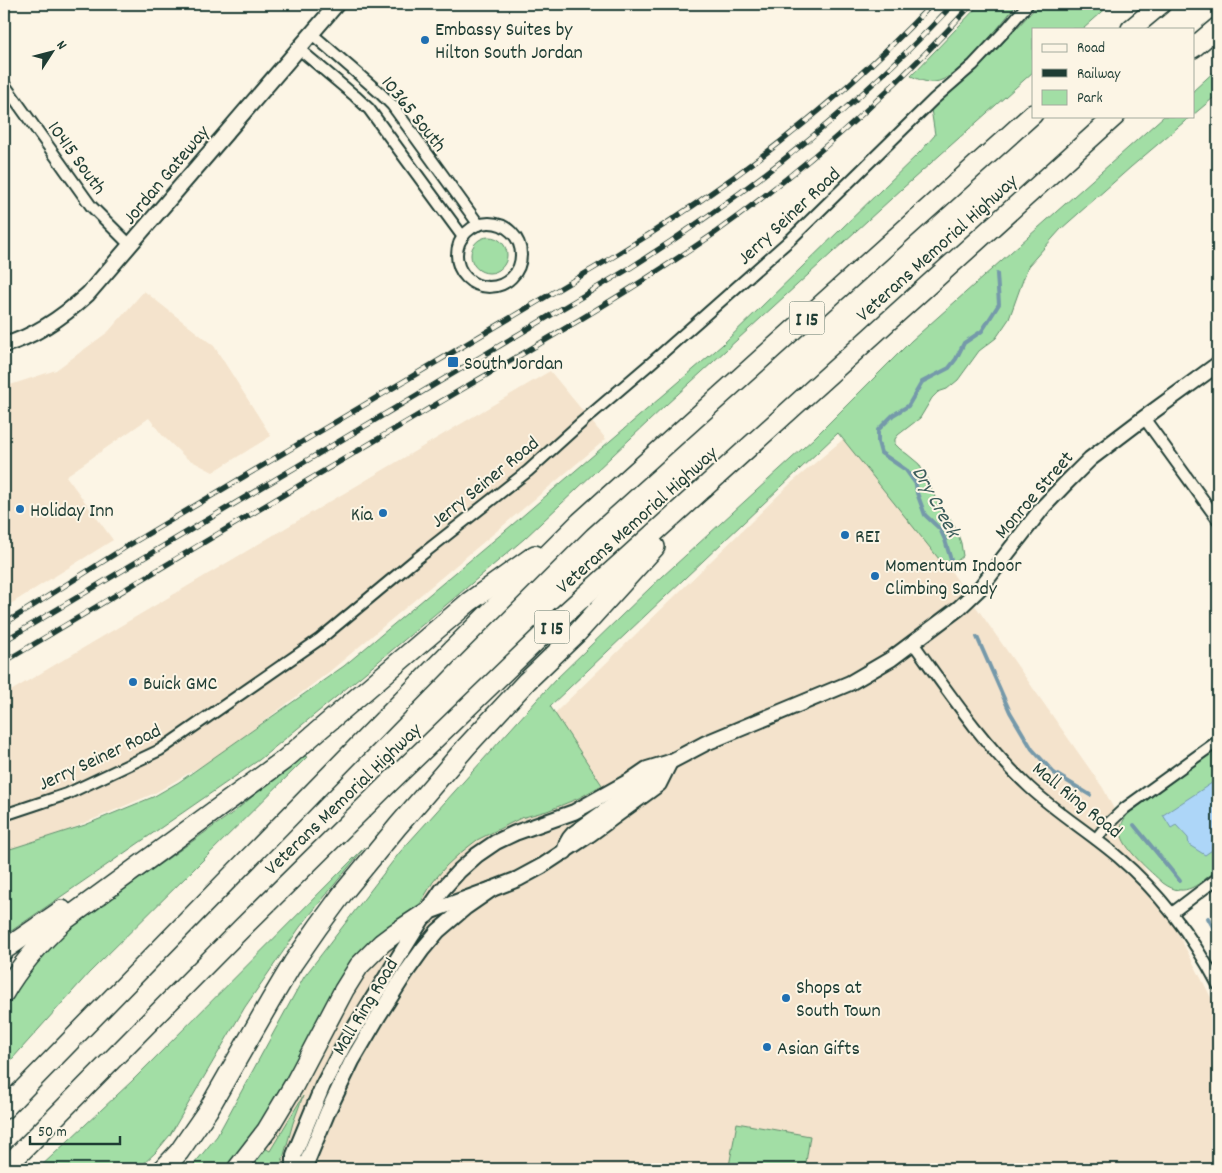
<svg xmlns="http://www.w3.org/2000/svg" width="1222" height="1173" viewBox="0 0 1222 1173" font-family="Dekko,sans-serif">
	<style>
		.built { fill: #f4e3cc }
		.green { fill: #a2dea5; stroke: #608e6c }
		.water { fill: #add6f8; stroke: #7499aa }
		.lines { fill: none; stroke-linecap: round; stroke-linejoin: round }
		.stream { stroke: #7499aa; stroke-width: 4 }
		.street-casing { stroke: #1f3d34; stroke-width: 14 }
		.secondary-casing { stroke: #1f3d34; stroke-width: 18 }
		.highway-casing { stroke: #1f3d34; stroke-width: 22 }
		.street { stroke: #fcf5e5; stroke-width: 10 }
		.secondary { stroke: #fcf5e5; stroke-width: 14 }
		.highway { stroke: #fcf5e5; stroke-width: 19 }
		.rail-casing { stroke: #1f3d34; stroke-width: 5.5 }
		.rail { stroke: #fcf5e5; stroke-width: 4; stroke-dasharray: 11; stroke-linecap: butt }
		.poi-dot { fill: #1f6fb2; stroke: #fcf5e5; stroke-width: 2 }
		.labels { text-anchor: middle; stroke-width: 4; stroke-linejoin: round; paint-order: stroke }
		.shield { fill: #fcf5e5; stroke: #617469; stroke-width: 1 }
		.shield-label { font-size: 19px; font-weight: bold; fill: #1f3d34 }
		.poi-label { font-size: 20px; fill: #1f3d34; stroke: #fcf5e5; text-anchor: start }
		.street-label { font-size: 20px; fill: #1f3d34; stroke: #fcf5e5 }
		.water-label { font-size: 21px; font-style: italic; fill: #3b5c5b; stroke: #fcf5e5 }
	</style>
	<rect width="100%" height="100%" fill="#fcf5e5"/>
	<filter id="ink" filterUnits="userSpaceOnUse"><feTurbulence type="fractalNoise" baseFrequency=".02" numOctaves="2"/><feDisplacementMap in="SourceGraphic" scale="10" xChannelSelector="R" yChannelSelector="G"/><feConvolveMatrix kernelMatrix="1 2 1 2 8 2 1 2 1" color-interpolation-filters="sRGB"/></filter>
	<g filter="url(#ink)">
		<g class="built">
			<path d="M144,291L214,346L271,436L213,472L186,458L162,435L149,418L66,476L113,540L4,608V387L56,370L108,332Z"/>
			<path d="M550,371L606,439L329,672L218,756L155,793L66,831L4,851V695Z"/>
			<path d="M853,431L1103,788L1218,1011V1169H224L449,816L790,484Z"/>
		</g>
		<g class="green">
			<path d="M980,4H1017C1002,23 958,81 934,82C926,83 918,79 911,76Z"/>
			<path d="M1039,4H1111L1083,29H1033V72L903,188L785,296L666,405L524,539L446,605L330,702L259,760L4,936V851L85,825L153,797L179,782L344,666L505,531L722,345L920,152L935,135L931,109L991,56Z"/>
			<path d="M1218,68V94L1193,115V91Z"/>
			<path d="M1164,116H1191L1131,167L1061,229L1028,266L1009,319L996,338L979,351L958,380L947,389L938,392L932,398L920,418L898,435L895,439V444L900,449L907,454L919,464L927,479L940,509L950,519L956,529L961,543L963,556L947,569L838,433L550,706L602,785L579,798L547,811L521,818L477,840L459,854L446,866L433,882L424,897L420,904L397,919L377,936L327,1006L252,1137L228,1169H190L217,1136L304,977L400,852L555,680L651,587L814,438L911,341Z"/>
			<circle cx="489" cy="255" r="18"/>
			<path d="M1218,748V869C1199,883 1186,900 1163,883C1151,872 1122,848 1121,832C1120,825 1124,819 1128,814Z"/>
			<path d="M302,755L307,757L89,973L4,1068V1015L10,1000L24,979L44,954L75,924L234,812Z"/>
			<path d="M365,847L300,927L245,1007L170,1135L156,1152L138,1169H38L132,1081Z"/>
			<path d="M303,1096L293,1123L280,1169H246L263,1147L270,1151Z"/>
			<path d="M737,1123L810,1136L805,1169H751L742,1168L746,1169H730L731,1166H729Z"/>
		</g>
		<path class="water" d="M1218,779V846L1205,855L1189,845L1188,838L1176,825L1171,828L1163,815Z"/>
		<g class="lines">
			<g class="stream">
				<path d="M953,567L945,540L940,529L925,515L917,493L916,484L906,470L881,453L878,442V430L893,415L908,406L922,382L949,368L956,359L964,343L982,331L999,304L997,274"/>
				<path d="M977,637L1010,712L1032,749L1054,773L1090,795"/>
				<path d="M1134,825L1180,881"/>
				<path d="M1208,918L1218,936"/>
			</g>
			<g class="street-casing">
				<g id="street">
					<path d="M312,34L380,93L392,105L479,225"/>
					<path d="M299,49L355,96L369,109L463,237"/>
					<path d="M4,84L91,206L130,245"/>
					<circle cx="489" cy="255" r="32"/>
					<path d="M1144,418L1218,520"/>
					<path d="M913,643C949,693 983,744 1029,787C1057,813 1090,833 1118,857C1160,893 1193,937 1218,985"/>
					<path d="M4,815L67,794L160,750L320,639L415,560L528,471L582,422L651,363L791,239L934,99L973,65L1003,33L1028,4"/>
					<path d="M1096,839L1107,825L1125,808L1218,741"/>
					<path d="M1172,913L1218,878"/>
				</g>
			</g>
			<g class="secondary-casing">
				<g id="secondary">
					<path d="M4,345C36,336 64,316 88,294L337,4"/>
					<path d="M565,852C565,844 568,839 573,834L648,780L664,767"/>
					<path d="M426,913L492,889L518,879L542,866L589,835L659,784L670,762"/>
					<path d="M294,1169V1155L323,1085L345,1043L426,913L442,890L459,871L477,855L496,842L515,833L574,812L631,780L647,769L670,762L706,743L850,683L891,659L959,608L981,587L1044,506L1067,482L1090,459L1144,418L1218,364"/>
					<path d="M304,1169L328,1111L352,1061L379,1015L407,971L422,950L438,931L466,907L492,889"/>
				</g>
			</g>
			<g class="highway-casing">
				<g id="highway">
					<path d="M1131,29L1161,4"/>
					<path d="M1193,48L1218,27"/>
					<path d="M4,950L62,910"/>
					<path d="M4,993C20,965 41,942 65,920L284,760L469,602L535,555"/>
					<path d="M4,1109L454,648L580,522L1033,114"/>
					<path d="M12,1161L244,926L386,786L560,618L1115,116"/>
					<path d="M163,1169L179,1152L208,1110L271,1000L293,963L318,927L343,893L398,826L467,746L527,681L577,633L655,547"/>
					<path d="M237,1169L267,1130L294,1085L344,990L359,966L382,943L394,934L426,913"/>
				</g>
			</g>
			<use href="#street" class="street"/>
			<use href="#secondary" class="secondary"/>
			<use href="#highway" class="highway"/>
			<g class="rail-casing">
				<g id="rail">
					<path d="M4,624L129,545L611,258C729,187 838,104 932,4"/>
					<path d="M4,641L630,268C748,193 858,107 953,4"/>
					<path d="M4,662C142,579 281,496 420,414C518,356 618,300 712,235C806,168 894,90 972,4"/>
				</g>
			</g>
			<use href="#rail" class="rail"/>
		</g>
	</g>
	<g class="poi-dot">
		<circle cx="425" cy="40" r="5"/>
		<rect x="447" y="356" width="12" height="12" rx="2.5"/>
		<circle cx="20" cy="509" r="5"/>
		<circle cx="383" cy="513" r="5"/>
		<circle cx="845" cy="535" r="5"/>
		<circle cx="875" cy="576" r="5"/>
		<circle cx="133" cy="682" r="5"/>
		<circle cx="786" cy="998" r="5"/>
		<circle cx="767" cy="1047" r="5"/>
	</g>
	<g class="labels">
		<g class="shield">
			<rect x="789.5" y="301.5" width="35" height="33" rx="4"/>
			<rect x="534.5" y="610.5" width="35" height="33" rx="4"/>
		</g>
		<g class="shield-label">
			<text x="807" y="325">I 15</text>
			<text x="552" y="634">I 15</text>
		</g>
		<g class="poi-label">
			<text x="435" y="35">Embassy Suites by<tspan x="435" dy="23">Hilton South Jordan</tspan></text>
			<text x="464" y="369">South Jordan</text>
			<text x="30" y="516">Holiday Inn</text>
			<text x="373" y="520" text-anchor="end">Kia</text>
			<text x="855" y="542">REI</text>
			<text x="885" y="571">Momentum Indoor<tspan x="885" dy="23">Climbing Sandy</tspan></text>
			<text x="143" y="689">Buick GMC</text>
			<text x="796" y="993">Shops at<tspan x="796" dy="23">South Town</tspan></text>
			<text x="777" y="1054">Asian Gifts</text>
		</g>
		<g class="street-label">
			<text transform="translate(415 113) rotate(51)" y="7">10365 South</text>
			<text transform="translate(78 157) rotate(54)" y="7">10415 South</text>
			<text transform="translate(165 174) rotate(-50)" y="7">Jordan Gateway</text>
			<text transform="translate(788 215) rotate(-43)" y="7">Jerry Seiner Road</text>
			<text transform="translate(936 247) rotate(-42)" y="7">Veterans Memorial Highway</text>
			<text transform="translate(484 481) rotate(-39)" y="7">Jerry Seiner Road</text>
			<text transform="translate(1033 494) rotate(-49)" y="7">Monroe Street</text>
			<text transform="translate(636 519) rotate(-42)" y="7">Veterans Memorial Highway</text>
			<text transform="translate(99 756) rotate(-25)" y="7">Jerry Seiner Road</text>
			<text transform="translate(342 798) rotate(-44)" y="7">Veterans Memorial Highway</text>
			<text transform="translate(1078 799) rotate(39)" y="7">Mall Ring Road</text>
			<text transform="translate(364 1006) rotate(-59)" y="7">Mall Ring Road</text>
		</g>
		<g class="water-label">
			<text transform="translate(937 501) rotate(61)" y="7">Dry Creek</text>
		</g>
	</g>
	<rect width="1222" height="1173" fill="none" stroke="#fcf5e5" stroke-width="20"/>
	<rect x="10" y="10" width="1202" height="1153" fill="none" stroke="#1f3d34" stroke-width="2" filter="url(#ink)"/>
	<rect x="1032" y="28" width="162" height="90" fill="#fcf5e5" stroke="#a4ab9e"/>
	<rect x="1042" y="44" width="25" height="8" fill="#fcf5e5" stroke="#a4ab9e"/>
	<text x="1077" y="52" font-size="15" fill="#1f3d34">Road</text>
	<rect x="1042" y="69" width="25" height="8" fill="#1f3d34" stroke="#a4ab9e"/>
	<text x="1077" y="78" font-size="15" fill="#1f3d34">Railway</text>
	<rect x="1042" y="90" width="25" height="15" fill="#a2dea5" stroke="#a4ab9e"/>
	<text x="1077" y="102" font-size="15" fill="#1f3d34">Park</text>
	<g transform="translate(52 52) rotate(54)" stroke="#fcf5e5" stroke-width="4" paint-order="stroke">
	<path d="M0-4L9 19L0 12L-9 19Z" fill="#1f3d34"/>
	<text y="-8" font-size="14" font-weight="bold" text-anchor="middle" fill="#1f3d34">N</text>
	</g>
	<path d="M30 1136v8h90v-8" fill="none" stroke="#1f3d34" stroke-width="2.5"/>
	<text x="38" y="1136" font-size="15" fill="#1f3d34" stroke="#fcf5e5" stroke-width="4" paint-order="stroke">50 m</text>
</svg>
